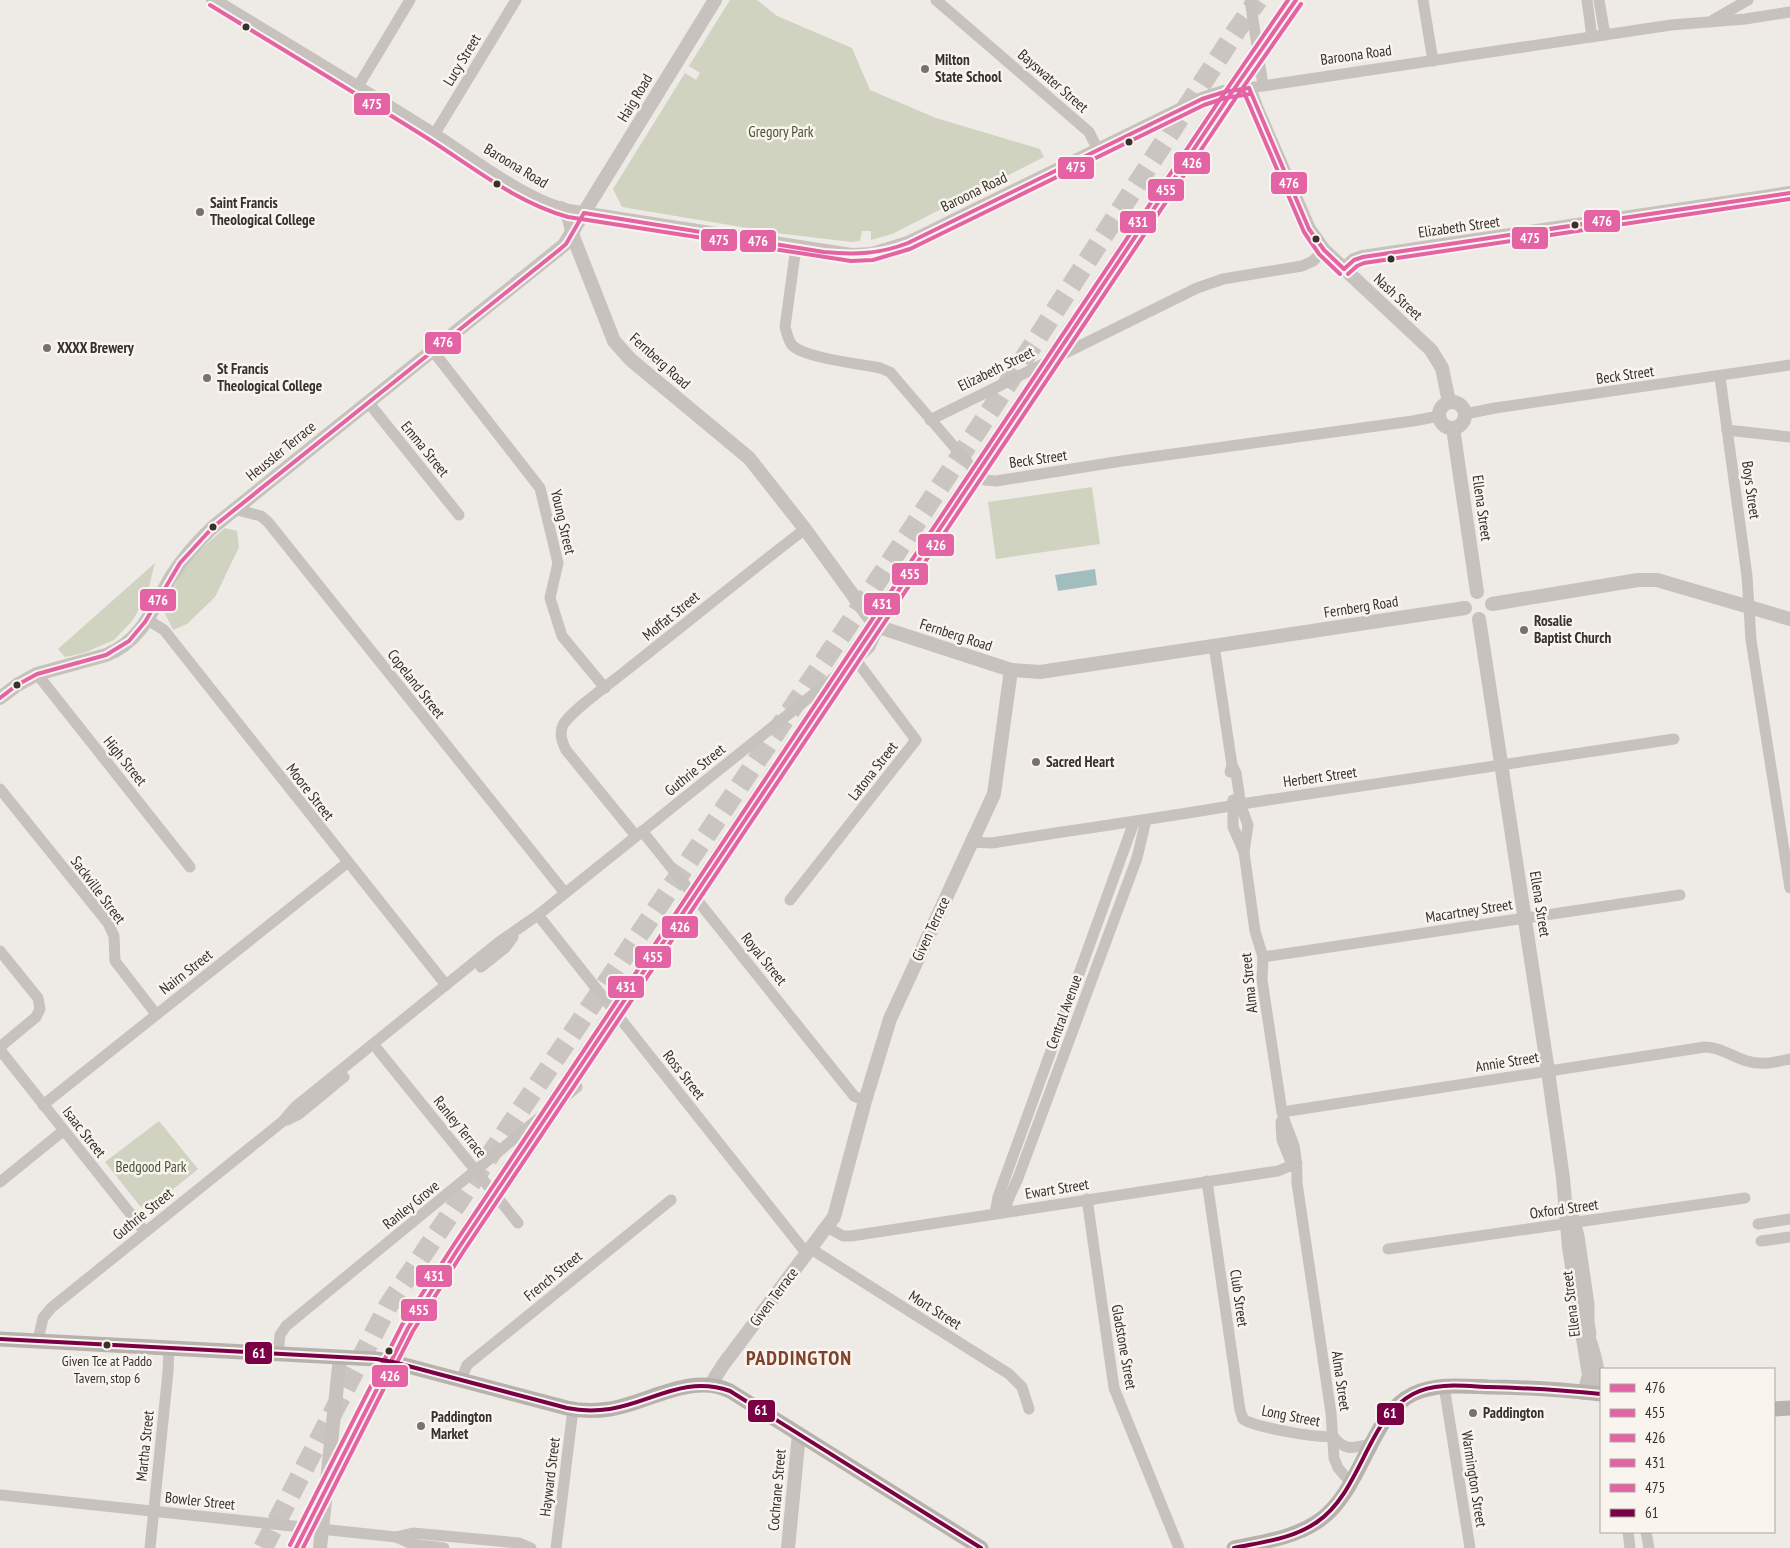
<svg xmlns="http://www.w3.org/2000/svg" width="1790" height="1548" viewBox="0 0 1790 1548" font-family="'PT Sans Narrow',sans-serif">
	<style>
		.green { fill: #cfd3c0 }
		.water { fill: #a2bdbe }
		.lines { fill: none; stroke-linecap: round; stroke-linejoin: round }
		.motorway-tunnel { stroke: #cac5c0; stroke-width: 20; stroke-dasharray: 20 10; stroke-linecap: butt }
		.minor { stroke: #c7c2be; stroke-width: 11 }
		.tertiary { stroke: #c7c2be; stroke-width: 14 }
		.secondary { stroke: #b8b2ae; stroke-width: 15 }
		.bus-1-casing { stroke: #f9f4ee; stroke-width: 8 }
		.bus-2-casing { stroke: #f9f4ee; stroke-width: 8 }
		.bus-3-casing { stroke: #f9f4ee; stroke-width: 8 }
		.bus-4-casing { stroke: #f9f4ee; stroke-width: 8 }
		.bus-5-casing { stroke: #f9f4ee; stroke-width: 8 }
		.bus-6-casing { stroke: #f9f4ee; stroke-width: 8 }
		.bus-1 { stroke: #e463a4; stroke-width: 4 }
		.bus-2 { stroke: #e463a4; stroke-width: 4 }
		.bus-3 { stroke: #e463a4; stroke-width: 4 }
		.bus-4 { stroke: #e463a4; stroke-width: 4 }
		.bus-5 { stroke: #e463a4; stroke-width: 4 }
		.bus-6 { stroke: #7a0046; stroke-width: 4 }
		.bus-dot { fill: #38302c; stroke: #f9f4ee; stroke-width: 2 }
		.poi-dot { fill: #78716d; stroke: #f9f4ee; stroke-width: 2 }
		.labels { text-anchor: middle; stroke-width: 5; stroke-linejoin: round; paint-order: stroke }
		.bus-label { font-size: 14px; fill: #38302c; stroke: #f9f4ee }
		.street-label { font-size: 15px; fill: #38302c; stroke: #f9f4ee }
		.poi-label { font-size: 15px; font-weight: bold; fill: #38302c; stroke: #f9f4ee; text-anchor: start }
		.park-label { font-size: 15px; fill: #475531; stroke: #f9f4ee }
		.district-label { font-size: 20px; font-weight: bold; letter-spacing: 1px; fill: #81412b; stroke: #f9f4ee }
		.line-badge { stroke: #f9f4ee; stroke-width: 2 }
		.badge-label { font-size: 14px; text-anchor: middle; font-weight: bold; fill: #fff }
	</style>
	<rect width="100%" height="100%" fill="#eeeae5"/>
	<g class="green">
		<path d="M730,0H757L777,16L852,48L870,90L936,118L1040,149L1044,157L892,234L871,240V231H862L860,241L852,242L784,234L622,207L613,189L685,73L696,80L700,73L689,66Z"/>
		<path d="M1092,487L1100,544L996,559L988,502Z"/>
		<path d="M225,528L237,531L239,547L215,597L187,624L173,630L163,609L187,561Z"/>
		<path d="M155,563L146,598L132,621L114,640L84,653L65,657L58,649Z"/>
		<path d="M159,1121L198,1169L151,1207L144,1208L140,1206L105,1162Z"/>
	</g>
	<path class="water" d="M1095,569L1097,585L1058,591L1055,575Z"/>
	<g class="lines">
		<g class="motorway-tunnel">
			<path d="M263,1548L388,1306L845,630L994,405L1236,31L1258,0"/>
			<path d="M296,1548L408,1328L458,1249L1232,92L1296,0"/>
		</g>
		<g class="minor">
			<path d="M936,0L1089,132L1098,150"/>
			<path d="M1250,0L1263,85"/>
			<path d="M1423,0L1433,61"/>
			<path d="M1587,0L1592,37"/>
			<path d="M1599,0L1605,35"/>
			<path d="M1713,20L1748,0"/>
			<path d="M357,88L410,0"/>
			<path d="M1249,88L1671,25L1745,19L1790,12"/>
			<path d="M434,135L516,0"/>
			<path d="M796,247L785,327C787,333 788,340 792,345C804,358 861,364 880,368L890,372L975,471L985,480L996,481L1122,461L1413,421L1439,416"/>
			<path d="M433,351L540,488L558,563L550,598L562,636L605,688"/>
			<path d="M1720,377L1747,576L1751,640L1790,888"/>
			<path d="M368,402L459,515"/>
			<path d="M1465,414L1495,408L1790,365"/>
			<path d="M930,420L1197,288L1223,279L1302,266L1313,261L1324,250"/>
			<path d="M1727,430L1790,437"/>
			<path d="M234,509L261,516L268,522L565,893"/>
			<path d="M148,620L164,630L446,985"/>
			<path d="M1214,645L1232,765L1230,772"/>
			<path d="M37,674L190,867"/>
			<path d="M1232,765L1236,773L1241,806L1248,825L1244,852L1255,931L1263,957L1262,980L1282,1112C1285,1124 1290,1134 1294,1146C1297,1158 1297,1170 1297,1183L1331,1413L1334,1458L1338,1468L1351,1483"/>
			<path d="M0,789L108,923L114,936L115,961L156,1014"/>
			<path d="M1233,800V827L1244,852"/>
			<path d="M642,831L854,1096L865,1101"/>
			<path d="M636,836L566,750C562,742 559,734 563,725C570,712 609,684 623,673C684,625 744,576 805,529"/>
			<path d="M971,842L992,843C1077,829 1163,818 1248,803L1674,739"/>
			<path d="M790,900L916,740L856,660"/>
			<path d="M538,915L807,1254"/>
			<path d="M0,951L38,998L40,1009L36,1017L0,1047"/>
			<path d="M1263,957L1680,895"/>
			<path d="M481,967L505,948L513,937"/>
			<path d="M0,1050L145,1232"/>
			<path d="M378,1050L518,1223"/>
			<path d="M43,1105L347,863"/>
			<path d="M1282,1112L1705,1047C1720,1047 1733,1057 1747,1061C1761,1066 1776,1062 1790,1059"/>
			<path d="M287,1120L299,1114L344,1077"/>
			<path d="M1281,1122L1282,1140L1293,1167"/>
			<path d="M1207,1181L1240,1410L1243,1419C1254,1427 1320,1439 1333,1436"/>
			<path d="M0,1182L63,1131"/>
			<path d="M1087,1199L1114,1388L1179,1548"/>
			<path d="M1005,1212L1008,1200L1018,1178L1137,858L1146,820"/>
			<path d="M995,1214L998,1197L1134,822"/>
			<path d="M1574,1217L1579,1236L1589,1304V1322L1591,1334"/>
			<path d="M1758,1224L1790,1219"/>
			<path d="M827,1227L843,1236H851L1278,1171L1297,1163"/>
			<path d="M1761,1241L1790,1237"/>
			<path d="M812,1248L819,1254L1009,1374L1022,1387L1029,1409"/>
			<path d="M1388,1249L1745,1198"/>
			<path d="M38,1340L43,1318L51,1308L282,1122L295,1107L499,942L538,915L856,660L870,647L879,627"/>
			<path d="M278,1353L280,1335L286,1326L577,1087"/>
			<path d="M461,1380L467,1365L671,1200"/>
			<path d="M1444,1386L1470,1548"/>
			<path d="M1333,1436C1346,1453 1354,1447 1372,1444"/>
			<path d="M1,1495L396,1537L413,1533L424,1534L519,1543L531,1548"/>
			<path d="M1628,1532L1630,1548"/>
			<path d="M1646,1532L1649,1548"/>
			<path d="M396,1537L412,1544L444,1548"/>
			<path d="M150,1548L168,1372L169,1347"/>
			<path d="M556,1548L573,1409"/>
		</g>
		<g class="tertiary">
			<path d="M213,0C287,45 361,89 434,135C472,159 526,202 569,211L851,255L872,254L908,243L1202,99L1224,92L1249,88L1256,107L1309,229L1324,250L1431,350L1442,368L1449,402"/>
			<path d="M561,208L566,213L569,219L574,239L614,341L631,360L749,458L805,529L868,616L879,627L1011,670L1040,672L1465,608"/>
			<path d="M1344,269L1354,260L1363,257L1790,193"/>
			<circle cx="1452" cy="415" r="13"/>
			<path d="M1453,428L1477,592"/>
			<path d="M1492,604L1638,580H1657L1790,619"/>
			<path d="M1479,619L1548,1071L1563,1178L1569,1247L1579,1314"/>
			<path d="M0,698L17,685L37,674L106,655C142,641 153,608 171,577C183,558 197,542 213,527L564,245L715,0"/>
			<path d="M711,1384L723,1365L834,1217L865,1101L890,1019L994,794L1011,670"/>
			<path d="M1584,1393L1589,1375L1579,1314C1590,1340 1600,1365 1599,1394"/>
			<path d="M320,1548L340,1357"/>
			<path d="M788,1548L799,1434"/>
		</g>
		<g class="secondary">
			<path d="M0,1339L376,1359L393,1362L567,1408C581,1411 596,1411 610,1409C647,1403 693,1372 730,1391L981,1548"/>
			<path d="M1774,1409L1790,1408"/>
			<path d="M1234,1548C1262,1542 1293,1538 1317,1522C1362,1493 1370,1414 1413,1394C1437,1383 1463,1386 1488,1387C1526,1387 1564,1390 1601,1394"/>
		</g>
		<g class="bus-1-casing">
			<g id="bus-1">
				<path d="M1249,88L1309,229L1324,250L1344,269"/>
				<path d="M584,213L824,252C854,255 880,254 908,243L1202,99L1224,92L1249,88"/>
				<path d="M1344,269L1354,260L1363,257L1790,193"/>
				<path d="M0,698L17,685L37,674L106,655L129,641L145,622L180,563L213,527L559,250L566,244L584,213"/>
			</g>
		</g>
		<g class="bus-2-casing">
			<path id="bus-2" d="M296,1548L408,1328L458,1249L1232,92L1296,0"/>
		</g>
		<g class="bus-3-casing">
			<path id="bus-3" d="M303,1548L413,1331L463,1252L1237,96L1301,4"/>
		</g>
		<g class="bus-4-casing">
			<path id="bus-4" d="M290,1545L402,1325L453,1246L1227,89L1288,0"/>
		</g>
		<g class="bus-5-casing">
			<g id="bus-5">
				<path d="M210,5C282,49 355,93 427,138C473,167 515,202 568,217L851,261L873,260L910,249L1204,105L1225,98L1250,94"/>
				<path d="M1243,90L1304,232L1319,254L1340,274"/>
				<path d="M1348,274L1357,266L1364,263L1790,199"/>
			</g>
		</g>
		<g class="bus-6-casing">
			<g id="bus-6">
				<path d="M0,1339L376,1359L393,1362L567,1408C581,1411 596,1411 610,1409C653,1402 684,1375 730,1391L981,1548"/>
				<path d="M1234,1548C1262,1542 1293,1539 1317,1522C1362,1491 1367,1418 1413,1394C1435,1382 1464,1386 1488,1387C1526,1388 1563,1390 1601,1394"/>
			</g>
		</g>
		<use href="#bus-1" class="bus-1"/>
		<use href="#bus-2" class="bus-2"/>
		<use href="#bus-3" class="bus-3"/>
		<use href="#bus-4" class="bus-4"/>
		<use href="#bus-5" class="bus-5"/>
		<use href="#bus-6" class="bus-6"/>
	</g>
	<g class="bus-dot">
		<circle cx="246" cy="27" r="4.5"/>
		<circle cx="1129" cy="142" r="4.5"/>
		<circle cx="497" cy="184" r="4.5"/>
		<circle cx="1575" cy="225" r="4.5"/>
		<circle cx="1316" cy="239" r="4.5"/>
		<circle cx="1391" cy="259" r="4.5"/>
		<circle cx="213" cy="527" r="4.5"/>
		<circle cx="17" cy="685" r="4.5"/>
		<circle cx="107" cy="1345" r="4.5"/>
		<circle cx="389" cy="1351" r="4.5"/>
	</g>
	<g class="poi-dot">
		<circle cx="925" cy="69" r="5"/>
		<circle cx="200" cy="212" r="5"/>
		<circle cx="47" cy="348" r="5"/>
		<circle cx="207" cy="378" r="5"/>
		<circle cx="1524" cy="630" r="5"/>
		<circle cx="1036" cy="762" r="5"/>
		<circle cx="1473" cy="1413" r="5"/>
		<circle cx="421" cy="1426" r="5"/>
	</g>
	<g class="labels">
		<g class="bus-label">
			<text x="107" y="1366">Given Tce at Paddo<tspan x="107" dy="17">Tavern, stop 6</tspan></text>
		</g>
		<g class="street-label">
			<text transform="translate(1356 55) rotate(-8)" y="5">Baroona Road</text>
			<text transform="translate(462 60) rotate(-59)" y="5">Lucy Street</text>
			<text transform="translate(1053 81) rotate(41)" y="5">Bayswater Street</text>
			<text transform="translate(635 98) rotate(-59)" y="5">Haig Road</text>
			<text transform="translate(516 166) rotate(31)" y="5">Baroona Road</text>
			<text transform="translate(974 192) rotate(-26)" y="5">Baroona Road</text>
			<text transform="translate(1459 227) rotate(-8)" y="5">Elizabeth Street</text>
			<text transform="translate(1398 297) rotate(43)" y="5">Nash Street</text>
			<text transform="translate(660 361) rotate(42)" y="5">Fernberg Road</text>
			<text transform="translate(996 369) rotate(-26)" y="5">Elizabeth Street</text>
			<text transform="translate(1625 375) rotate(-8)" y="5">Beck Street</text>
			<text transform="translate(425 449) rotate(51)" y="5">Emma Street</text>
			<text transform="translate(281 451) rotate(-39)" y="5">Heussler Terrace</text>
			<text transform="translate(1038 459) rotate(-8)" y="5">Beck Street</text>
			<text transform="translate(1751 490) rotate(82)" y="5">Boys Street</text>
			<text transform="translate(1482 508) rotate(82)" y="5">Ellena Street</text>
			<text transform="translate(563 522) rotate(77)" y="5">Young Street</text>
			<text transform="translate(1361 607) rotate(-9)" y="5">Fernberg Road</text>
			<text transform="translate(671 616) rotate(-39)" y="5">Moffat Street</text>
			<text transform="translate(956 635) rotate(18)" y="5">Fernberg Road</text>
			<text transform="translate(416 684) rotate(52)" y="5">Copeland Street</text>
			<text transform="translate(125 761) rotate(51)" y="5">High Street</text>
			<text transform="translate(695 770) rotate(-39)" y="5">Guthrie Street</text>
			<text transform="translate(873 771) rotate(-52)" y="5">Latona Street</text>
			<text transform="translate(1320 777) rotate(-8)" y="5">Herbert Street</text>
			<text transform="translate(310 792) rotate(52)" y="5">Moore Street</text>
			<text transform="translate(98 890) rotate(53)" y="5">Sackville Street</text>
			<text transform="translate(1540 904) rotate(81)" y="5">Ellena Street</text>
			<text transform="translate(1469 911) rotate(-9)" y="5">Macartney Street</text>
			<text transform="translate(931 929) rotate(-65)" y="5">Given Terrace</text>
			<text transform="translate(764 959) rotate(51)" y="5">Royal Street</text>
			<text transform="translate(186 972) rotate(-38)" y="5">Nairn Street</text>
			<text transform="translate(1249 983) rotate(-96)" y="5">Alma Street</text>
			<text transform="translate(1064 1012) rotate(-70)" y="5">Central Avenue</text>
			<text transform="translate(1507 1062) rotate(-9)" y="5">Annie Street</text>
			<text transform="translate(684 1075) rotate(52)" y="5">Ross Street</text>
			<text transform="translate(460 1127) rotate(51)" y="5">Ranley Terrace</text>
			<text transform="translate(84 1132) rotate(52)" y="5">Isaac Street</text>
			<text transform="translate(1057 1189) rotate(-9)" y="5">Ewart Street</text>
			<text transform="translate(411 1205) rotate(-39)" y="5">Ranley Grove</text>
			<text transform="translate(1564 1209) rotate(-8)" y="5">Oxford Street</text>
			<text transform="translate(143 1214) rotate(-39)" y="5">Guthrie Street</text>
			<text transform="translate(553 1276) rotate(-39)" y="5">French Street</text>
			<text transform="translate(774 1297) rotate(-53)" y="5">Given Terrace</text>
			<text transform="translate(1239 1298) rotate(82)" y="5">Club Street</text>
			<text transform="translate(1571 1304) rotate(-97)" y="5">Ellena Street</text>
			<text transform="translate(935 1310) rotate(32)" y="5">Mort Street</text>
			<text transform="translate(1124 1347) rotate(80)" y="5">Gladstone Street</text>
			<text transform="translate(1341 1381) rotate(82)" y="5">Alma Street</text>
			<text transform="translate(1291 1416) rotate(11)" y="5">Long Street</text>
			<text transform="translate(145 1446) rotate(-84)" y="5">Martha Street</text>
			<text transform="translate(550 1477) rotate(-83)" y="5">Hayward Street</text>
			<text transform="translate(1474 1479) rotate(81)" y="5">Warmington Street</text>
			<text transform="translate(777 1490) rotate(-85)" y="5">Cochrane Street</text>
			<text transform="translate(200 1501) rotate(6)" y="5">Bowler Street</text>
		</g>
		<g class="poi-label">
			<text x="935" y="65">Milton<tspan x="935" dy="17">State School</tspan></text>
			<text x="210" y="208">Saint Francis<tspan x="210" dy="17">Theological College</tspan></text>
			<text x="57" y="353">XXXX Brewery</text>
			<text x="217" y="374">St Francis<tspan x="217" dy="17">Theological College</tspan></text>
			<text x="1534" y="626">Rosalie<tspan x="1534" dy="17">Baptist Church</tspan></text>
			<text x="1046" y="767">Sacred Heart</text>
			<text x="1483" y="1418">Paddington</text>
			<text x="431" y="1422">Paddington<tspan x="431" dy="17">Market</tspan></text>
		</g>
		<g class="park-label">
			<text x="781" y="137">Gregory Park</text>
			<text x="151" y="1172">Bedgood Park</text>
		</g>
		<g class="district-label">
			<text x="799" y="1365">PADDINGTON</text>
		</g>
	</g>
	<g class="line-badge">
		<rect x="353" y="92" width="38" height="24" rx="5" fill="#e463a4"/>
		<rect x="1173" y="151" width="38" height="24" rx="5" fill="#e463a4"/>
		<rect x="1057" y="156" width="38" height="24" rx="5" fill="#e463a4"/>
		<rect x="1270" y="171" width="38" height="24" rx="5" fill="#e463a4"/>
		<rect x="1147" y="178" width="38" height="24" rx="5" fill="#e463a4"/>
		<rect x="1583" y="209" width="38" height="24" rx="5" fill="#e463a4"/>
		<rect x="1119" y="210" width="38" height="24" rx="5" fill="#e463a4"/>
		<rect x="1511" y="226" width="38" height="24" rx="5" fill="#e463a4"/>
		<rect x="700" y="228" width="38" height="24" rx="5" fill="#e463a4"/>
		<rect x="739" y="229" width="38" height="24" rx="5" fill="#e463a4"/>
		<rect x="424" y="331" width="38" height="24" rx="5" fill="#e463a4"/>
		<rect x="917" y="533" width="38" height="24" rx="5" fill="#e463a4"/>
		<rect x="891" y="562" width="38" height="24" rx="5" fill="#e463a4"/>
		<rect x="139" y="588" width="38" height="24" rx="5" fill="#e463a4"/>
		<rect x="863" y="592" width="38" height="24" rx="5" fill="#e463a4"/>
		<rect x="661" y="915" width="38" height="24" rx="5" fill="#e463a4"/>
		<rect x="634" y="945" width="38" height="24" rx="5" fill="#e463a4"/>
		<rect x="607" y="975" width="38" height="24" rx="5" fill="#e463a4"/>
		<rect x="415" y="1264" width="38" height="24" rx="5" fill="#e463a4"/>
		<rect x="400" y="1298" width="38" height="24" rx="5" fill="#e463a4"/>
		<rect x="244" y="1341" width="29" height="24" rx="5" fill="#7a0046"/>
		<rect x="371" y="1364" width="38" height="24" rx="5" fill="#e463a4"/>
		<rect x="747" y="1399" width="29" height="24" rx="5" fill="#7a0046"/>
		<rect x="1376" y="1402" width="29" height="24" rx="5" fill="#7a0046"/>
	</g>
	<g class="badge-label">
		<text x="372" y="109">475</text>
		<text x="1192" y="168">426</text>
		<text x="1076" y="172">475</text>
		<text x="1289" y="188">476</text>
		<text x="1166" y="195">455</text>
		<text x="1602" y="226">476</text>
		<text x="1138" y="227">431</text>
		<text x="1530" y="243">475</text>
		<text x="719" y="245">475</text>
		<text x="758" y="246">476</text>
		<text x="443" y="347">476</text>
		<text x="936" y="550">426</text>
		<text x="910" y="579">455</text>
		<text x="158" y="605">476</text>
		<text x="882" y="609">431</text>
		<text x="680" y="932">426</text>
		<text x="653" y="962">455</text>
		<text x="626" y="992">431</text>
		<text x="434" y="1281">431</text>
		<text x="419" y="1315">455</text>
		<text x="259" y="1358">61</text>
		<text x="390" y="1381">426</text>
		<text x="761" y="1415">61</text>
		<text x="1390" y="1418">61</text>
	</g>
	<rect x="1600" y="1368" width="175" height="165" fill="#f9f4ee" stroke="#aca6a0"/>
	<rect x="1610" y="1384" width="25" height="8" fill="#e463a4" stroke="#aca6a0"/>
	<text x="1645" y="1393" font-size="15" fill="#38302c">476</text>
	<rect x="1610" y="1409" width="25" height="8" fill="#e463a4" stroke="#aca6a0"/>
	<text x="1645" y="1418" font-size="15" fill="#38302c">455</text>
	<rect x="1610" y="1434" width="25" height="8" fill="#e463a4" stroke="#aca6a0"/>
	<text x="1645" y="1443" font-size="15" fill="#38302c">426</text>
	<rect x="1610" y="1459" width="25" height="8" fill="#e463a4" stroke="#aca6a0"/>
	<text x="1645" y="1468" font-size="15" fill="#38302c">431</text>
	<rect x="1610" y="1484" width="25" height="8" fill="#e463a4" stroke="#aca6a0"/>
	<text x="1645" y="1493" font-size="15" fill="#38302c">475</text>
	<rect x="1610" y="1509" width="25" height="8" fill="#7a0046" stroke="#aca6a0"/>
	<text x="1645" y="1518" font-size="15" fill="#38302c">61</text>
</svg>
